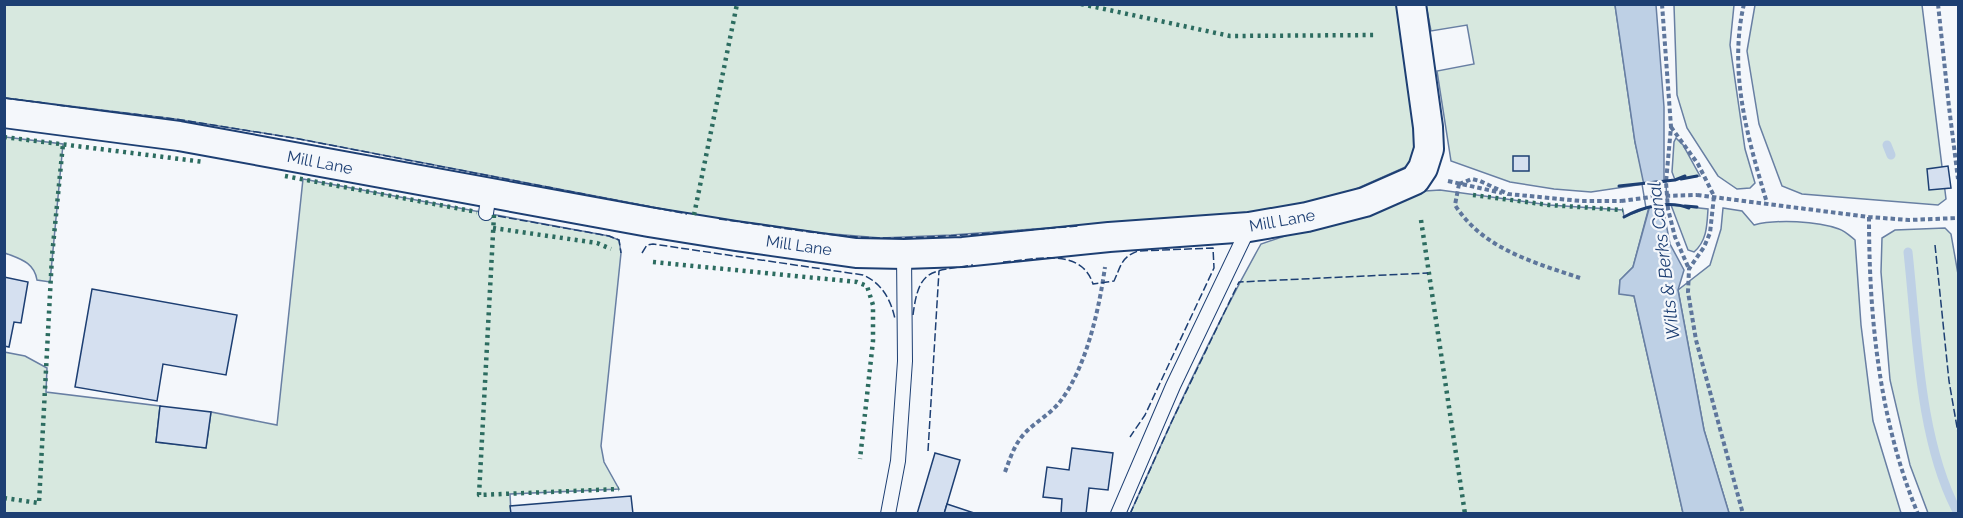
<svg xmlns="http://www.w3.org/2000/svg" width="1963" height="518" viewBox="0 0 1963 518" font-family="Raleway,sans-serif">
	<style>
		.green { fill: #d7e8df; stroke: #687fa3; stroke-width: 1.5 }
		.water { fill: #bed0e5; stroke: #687fa3; stroke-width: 1.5 }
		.pier { fill: #f4f7fb; stroke: #687fa3; stroke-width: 1.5 }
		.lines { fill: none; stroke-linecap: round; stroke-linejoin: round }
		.stream { stroke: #bed0e5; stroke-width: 9 }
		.building { fill: #d5e0f0; stroke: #1d3f73; stroke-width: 1.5 }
		.lane-casing { stroke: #1d3f73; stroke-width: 16 }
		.street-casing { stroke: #1d3f73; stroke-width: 32 }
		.path { stroke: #5e769c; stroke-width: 4; stroke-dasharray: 4.5 3; stroke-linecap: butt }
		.lane { stroke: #f4f7fb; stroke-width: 14 }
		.street { stroke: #f4f7fb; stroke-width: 28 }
		.path-bridge { stroke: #5e769c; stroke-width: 4; stroke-dasharray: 4.5 3; stroke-linecap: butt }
		.hedge { stroke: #2c6c60; stroke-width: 4.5; stroke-dasharray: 3 4.5; stroke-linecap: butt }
		.fence { stroke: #1d3f73; stroke-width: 1.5; stroke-dasharray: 8 3; stroke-linecap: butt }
		.wall { stroke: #1d3f73; stroke-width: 3 }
		.labels { text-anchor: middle; stroke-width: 4.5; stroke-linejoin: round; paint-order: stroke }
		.street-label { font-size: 16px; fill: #1d3f73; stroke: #f4f7fb }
		.water-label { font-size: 18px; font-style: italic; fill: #1d3f73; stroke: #f4f7fb }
	</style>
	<rect width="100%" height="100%" fill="#f4f7fb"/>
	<g class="green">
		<path d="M1400,4L1418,137L1410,165L1338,197L1245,214L951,235L881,238L821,233L694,215L294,138L175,119L5,98V5Z"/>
		<path d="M1426,5H1615L1635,142L1645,184L1591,192L1554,189L1510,182L1451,161L1437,71L1474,64L1467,25L1431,31Z"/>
		<path d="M1674,5H1734L1730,45L1745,149L1755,183L1750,188L1737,189L1718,176L1687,128L1677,95Z"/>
		<path d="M1755,5H1922L1946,199L1938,205L1802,194L1782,186L1759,124L1747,51Z"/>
		<path d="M5,137L63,144L50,282L37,280C34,262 20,259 5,253Z"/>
		<path d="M1676,138L1683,145L1700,176L1675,180L1672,172L1674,142Z"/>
		<path d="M303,179L609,236L619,240L621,253L601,446L604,462L619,489L510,494L511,514L5,513L4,352L25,356L47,368L46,392L160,406L156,442L206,448L211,412L277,425Z"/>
		<path d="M1440,190L1549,205L1623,210L1624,217L1649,207L1633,267L1620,280L1619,293L1634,296L1683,513L1130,514C1171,422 1212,331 1261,244L1380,204L1425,191Z"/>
		<path d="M1671,205L1708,209C1707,225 1707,241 1694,252L1688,250Z"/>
		<path d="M1723,208L1742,211L1754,225C1777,219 1817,221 1839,229C1845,231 1850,236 1855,240L1861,325L1873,421L1901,513H1729L1704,430L1678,290L1710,265L1721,229Z"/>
		<path d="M1945,228L1951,234L1958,274V513H1928L1910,465L1890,380L1881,272L1882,238L1895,230Z"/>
	</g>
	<path class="water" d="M1615,5H1656L1664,107V213L1670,244L1684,270L1678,290L1704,430L1729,513H1683L1634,296L1619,294L1620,280L1633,267L1649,209L1635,142Z"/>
	<path class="pier" d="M1666,182L1667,205L1646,208L1642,184Z"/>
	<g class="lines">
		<g class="stream">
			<path d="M1887,145L1891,155"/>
			<path d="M1908,252C1917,334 1919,441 1958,513"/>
		</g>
	</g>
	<g class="building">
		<rect x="1513" y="156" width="16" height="15"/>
		<path d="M1948,166L1951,188L1929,190L1927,169Z"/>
		<path d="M4,277L28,282L21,323L14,322L9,347L4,346Z"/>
		<path d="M92,289L237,315L226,375L163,364L157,401L75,387Z"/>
		<path d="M160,406L211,412L206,448L156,442Z"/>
		<path d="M1072,448L1113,453L1108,490L1089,488L1086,514H1061L1062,499L1043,497L1047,467L1069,470Z"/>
		<path d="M935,453L960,460L947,504L944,514H917Z"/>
		<path d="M631,496L633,514H511L510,506Z"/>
		<path d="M947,504L977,514H944Z"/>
	</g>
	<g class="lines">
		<g class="lane-casing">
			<g id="lane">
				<path d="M486,213L489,193"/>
				<path d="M888,514L898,461L905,361L904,254"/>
				<path d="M1118,514L1173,386L1249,227"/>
			</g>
		</g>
		<g class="street-casing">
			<path id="street" d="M4,113L179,136L649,222L736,236L856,253L904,254L963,252L1109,237L1249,227L1307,217L1365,202L1415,180L1423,168L1429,149L1428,127L1411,4"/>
		</g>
		<g class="path">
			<path d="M1662,4L1671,127L1666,182L1668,209L1675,237L1689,269"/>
			<path d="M1744,4C1728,72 1748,139 1767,203"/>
			<path d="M1938,4L1949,107L1958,179"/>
			<path d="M1671,127L1698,164L1714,196L1710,233L1704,247L1689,269L1688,292L1696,340L1743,514"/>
			<path d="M1448,181L1502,193"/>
			<path d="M1459,184L1455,205C1483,249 1533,262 1580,278"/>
			<path d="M1459,184L1472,179L1480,181L1508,194L1581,201H1621"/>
			<path d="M1697,195L1869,217L1909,220L1958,218"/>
			<path d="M1869,217C1869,317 1879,420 1918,514"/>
			<path d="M1005,472C1010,459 1014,445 1024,434C1034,423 1049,415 1059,403C1086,369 1099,310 1105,267"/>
		</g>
		<use href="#lane" class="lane"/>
		<use href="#street" class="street"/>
		<path class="path-bridge" d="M1621,201L1659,196L1697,195"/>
		<g class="hedge">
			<path d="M1081,4L1230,36L1377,35"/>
			<path d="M4,137L204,162"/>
			<path d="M285,176L477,212"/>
			<path d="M1473,195L1549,205L1623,210"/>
			<path d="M494,215L479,495L619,489"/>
			<path d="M694,215L737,4"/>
			<path d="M1421,220L1465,514"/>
			<path d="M493,228L597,243L611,249"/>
			<path d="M653,262L857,282L867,286L873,305V341L860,459"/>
			<path d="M4,498L39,503L52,256L63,144"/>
		</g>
		<g class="fence">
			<path d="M4,98L45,103"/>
			<path d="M57,105L175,119L294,138L687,214"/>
			<path d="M498,216L609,236L619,240L621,253"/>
			<path d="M719,219C773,226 828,237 882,238C947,238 1013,231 1078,226"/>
			<path d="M1935,245L1949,381L1958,433"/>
			<path d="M642,253L647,245L653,244L863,275C882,283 891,300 895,319"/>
			<path d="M1003,262C1033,260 1081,246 1093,284L1114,281C1121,266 1121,257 1138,251L1213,248L1214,268L1145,415L1130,437"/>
			<path d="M913,315C919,267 931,272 973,265"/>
			<path d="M928,451L939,271"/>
			<path d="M1130,514L1171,423L1239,282L1428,273"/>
		</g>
		<g class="wall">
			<path d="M1681,179L1697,176"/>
			<path d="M1619,186L1675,180L1685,176"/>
			<path d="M1685,206L1697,207"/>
			<path d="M1624,217C1642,207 1669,200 1689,208"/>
		</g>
	</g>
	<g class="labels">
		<g class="street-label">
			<text transform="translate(320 162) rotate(11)" y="6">Mill Lane</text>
			<text transform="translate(1282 220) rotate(-10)" y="6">Mill Lane</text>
			<text transform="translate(799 245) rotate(8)" y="6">Mill Lane</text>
		</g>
		<g class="water-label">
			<text transform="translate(1664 261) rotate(-97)" y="6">Wilts &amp; Berks Canal</text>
		</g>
	</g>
	<rect width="1963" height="518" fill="none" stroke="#1d3f73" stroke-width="12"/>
</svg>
